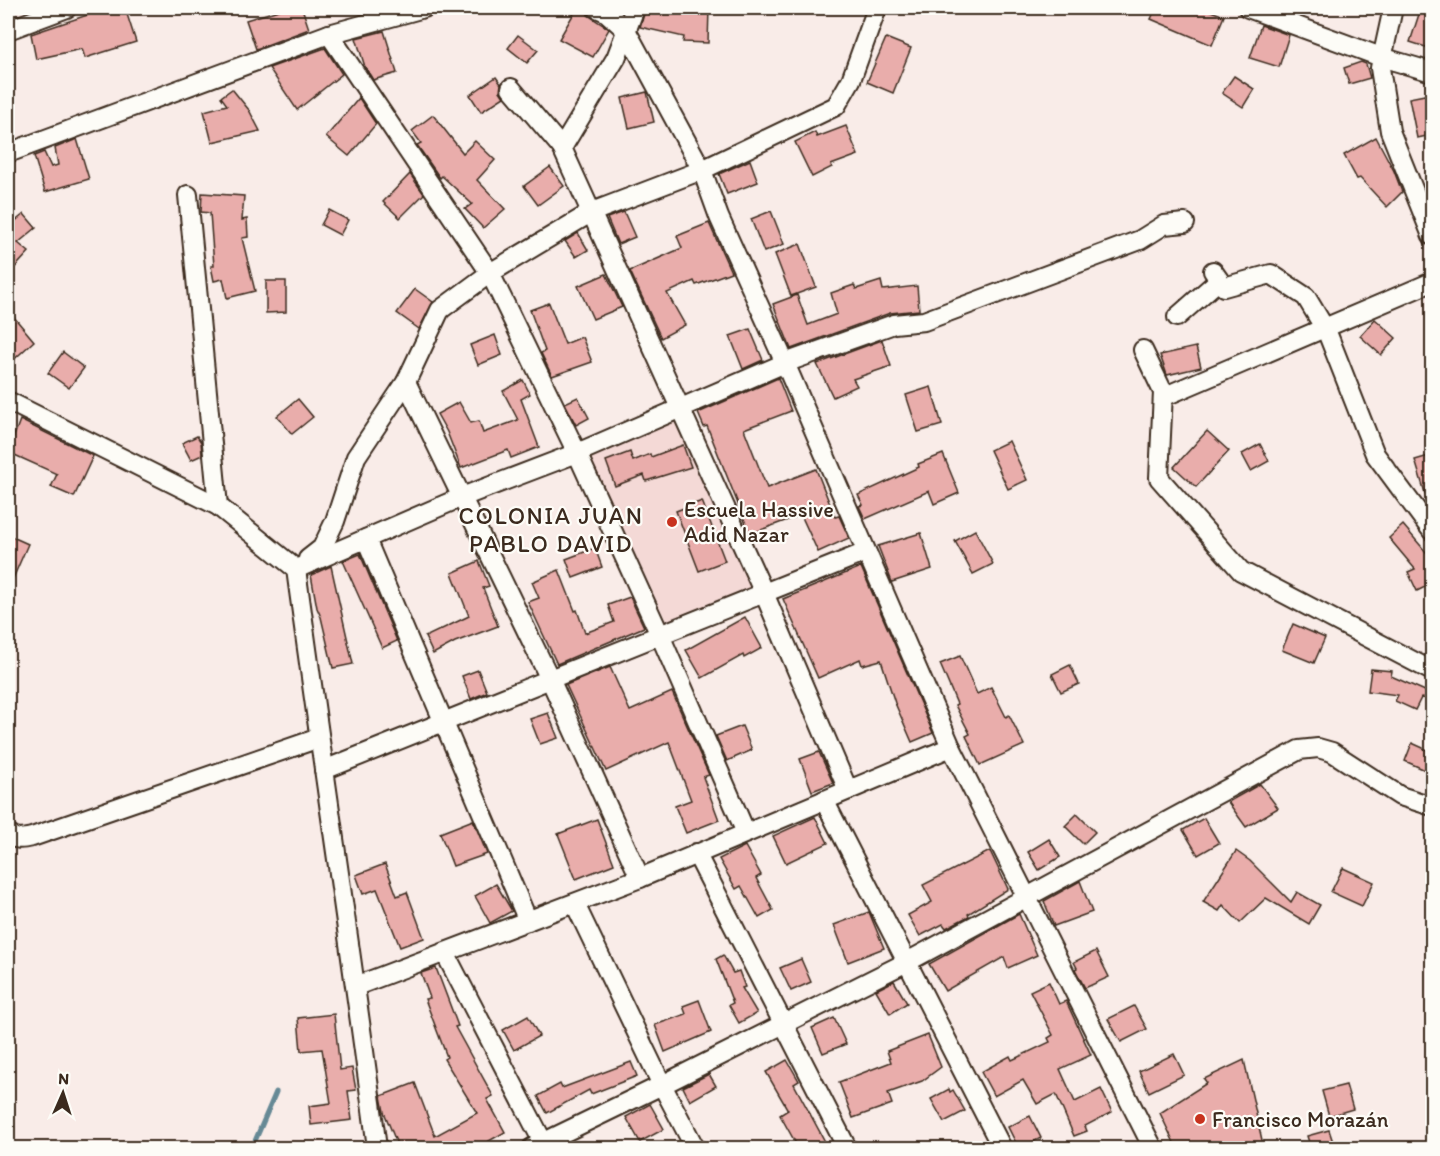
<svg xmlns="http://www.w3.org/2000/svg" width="1440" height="1156" viewBox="0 0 1440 1156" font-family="Itim,sans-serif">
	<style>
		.built { fill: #f4d9d6 }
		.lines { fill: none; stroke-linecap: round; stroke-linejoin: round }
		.stream { stroke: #668995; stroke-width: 5 }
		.building { fill: #e9adab; stroke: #3b2a1e; stroke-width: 1.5 }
		.minor-casing { stroke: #3b2a1e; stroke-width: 22 }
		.minor { stroke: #fdfcf7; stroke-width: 18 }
		.poi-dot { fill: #c8321e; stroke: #fdfcf7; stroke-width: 2 }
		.labels { text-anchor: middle; stroke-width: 4.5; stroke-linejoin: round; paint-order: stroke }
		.poi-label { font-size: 22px; fill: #3b2a1e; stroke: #fdfcf7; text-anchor: start }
		.neighbourhood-label { font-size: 24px; letter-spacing: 1.5px; fill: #3b2a1e; stroke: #fdfcf7 }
	</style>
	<rect width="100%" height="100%" fill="#f9ece8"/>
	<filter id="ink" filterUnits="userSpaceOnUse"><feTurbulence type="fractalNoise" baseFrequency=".0167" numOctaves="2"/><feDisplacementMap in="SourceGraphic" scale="12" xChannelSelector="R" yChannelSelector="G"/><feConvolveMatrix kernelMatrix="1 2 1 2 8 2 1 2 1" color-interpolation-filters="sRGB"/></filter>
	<g filter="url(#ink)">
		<path class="built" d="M678,420L753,587L666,621L590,458Z"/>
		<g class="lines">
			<path class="stream" d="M252,1148L276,1092"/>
		</g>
		<g class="building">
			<path d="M108,8H125L136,42L85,58L82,49L36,59L31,34Z"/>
			<path d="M285,8H302L309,29L256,49L246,20Z"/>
			<path d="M577,8H586L588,15L609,29L593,57L559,39Z"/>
			<path d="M646,8H709L708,43L683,42L684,37L640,27Z"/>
			<path d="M1156,8H1203L1224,16L1212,45L1151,19Z"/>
			<path d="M1421,8H1432V49L1410,42Z"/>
			<path d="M1261,25L1289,35L1279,67L1250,58Z"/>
			<path d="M384,31L397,73L373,80L365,67L356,38Z"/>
			<path d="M518,35L538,50L527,63L508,48Z"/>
			<path d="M886,38L911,48L893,93L867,82Z"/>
			<path d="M325,48L342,74L297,110L269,68Z"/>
			<path d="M1361,62L1366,64L1370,78L1349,84L1344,68Z"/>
			<path d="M1234,76L1254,89L1243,107L1222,93Z"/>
			<path d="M496,77L501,84L500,91L504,97L481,112L470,95Z"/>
			<path d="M232,89L249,110L260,131L212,142L204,111L227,105L221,97Z"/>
			<path d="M647,92L654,122L629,128L622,98Z"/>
			<path d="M1430,94L1432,109V135L1417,138L1409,98Z"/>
			<path d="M359,98L376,124L349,156L326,137Z"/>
			<path d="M433,115L463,153L475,141L495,160L477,180L505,209L483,228L465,209L472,204L442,176L440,178L417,145L421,143L412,131Z"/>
			<path d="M846,126L858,155L831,165L832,167L812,177L795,142L815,132L817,137Z"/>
			<path d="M1376,137L1394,171L1402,192L1387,207L1360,178L1357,179L1344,155Z"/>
			<path d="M77,139L89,179L45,192L34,156L44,152L51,167L58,165L55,148Z"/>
			<path d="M750,160L758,182L727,194L719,174Z"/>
			<path d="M550,167L564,186L538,205L524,186Z"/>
			<path d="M410,174L424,194L400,218L383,202Z"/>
			<path d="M202,193L244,196L242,220L247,219L248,237L242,238L255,291L227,298L223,279L214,281L211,266H214L210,213L201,212Z"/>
			<path d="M329,210L348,220L340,235L321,225Z"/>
			<path d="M771,211L784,244L764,252L751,219Z"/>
			<path d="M624,212L635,237L618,244L607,218Z"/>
			<path d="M24,214L36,228L18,243L29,252L8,275V227Z"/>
			<path d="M709,223L731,272L696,285L694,281L667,293L685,325L661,338L630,271L682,248L677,236Z"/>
			<path d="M578,233L588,250L576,257L565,241Z"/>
			<path d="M800,244L816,287L791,296L775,254Z"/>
			<path d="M606,274L622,307L593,319L578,286Z"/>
			<path d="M266,281H286V312L266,313Z"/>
			<path d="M881,281L883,290L917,286L919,310L890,313L791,349L773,304L797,295L808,325L837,314L831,293L854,285L856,289Z"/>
			<path d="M415,289L433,302L419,329L397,313Z"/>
			<path d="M549,303L565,344L582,337L592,362L552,376L541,353L545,351L530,310Z"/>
			<path d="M8,310L34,341L8,365Z"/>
			<path d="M1375,319L1396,338L1381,355L1360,336Z"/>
			<path d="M750,329L763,360L743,369L730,336Z"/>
			<path d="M495,335L502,355L478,365L470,345Z"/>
			<path d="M882,340L891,366L853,379L857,386L833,397L817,364Z"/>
			<path d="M1196,347L1201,367L1167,375L1160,355Z"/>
			<path d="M63,352L84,368L69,388L48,373Z"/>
			<path d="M778,378L791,411L744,429L767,488L816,469L835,517L839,516L849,538L818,552L801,515L750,534L707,426L704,427L698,413Z"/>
			<path d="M523,380L530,394L521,399L539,447L511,458L508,450L461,468L447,432L437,414L459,402L471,423L479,421L483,433L518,420L503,391Z"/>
			<path d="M931,387L942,425L918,432L906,395Z"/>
			<path d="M578,397L589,418L576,425L565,403Z"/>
			<path d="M298,399L313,417L292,434L277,416Z"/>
			<path d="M20,420L93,456L74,497L51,487L57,474L8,452Z"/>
			<path d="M1207,431L1229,451L1196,487L1174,467Z"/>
			<path d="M197,436L201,442L202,455L191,460L182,443Z"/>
			<path d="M1009,441L1027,480L1008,489L990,450Z"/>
			<path d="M1260,444L1269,461L1251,471L1242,454Z"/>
			<path d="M683,445L691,467L646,481L644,475L615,486L606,461L630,452L633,461L650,454L651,457Z"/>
			<path d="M943,454L959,493L934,504L929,491L865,519L859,506L863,505L858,495L919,467L918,464Z"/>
			<path d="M1432,455V506H1429L1415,460Z"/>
			<path d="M702,501L725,561L699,571L676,511Z"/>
			<path d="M1403,525L1432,559V589L1429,585L1417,591L1408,572L1415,569L1389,538Z"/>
			<path d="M975,530L993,564L973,574L955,541Z"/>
			<path d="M921,533L932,569L892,582L878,546Z"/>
			<path d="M8,535L28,544L8,590Z"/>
			<path d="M595,548L602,567L573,578L566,559Z"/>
			<path d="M360,554L397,641L382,648L343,561Z"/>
			<path d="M479,561L489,586L483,588L498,626L455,642L433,654L425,637L469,616L452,573Z"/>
			<path d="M331,566L353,664L333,668L321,617L317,608L311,575Z"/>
			<path d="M861,567L933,733L912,742L895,703L881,660L862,665L860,659L818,678L783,599Z"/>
			<path d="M559,570L575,611L577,610L585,633L614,622L608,605L630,597L644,627L557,664L528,602L539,598L532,582Z"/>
			<path d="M745,617L762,648L744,658L743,655L702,678L686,650Z"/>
			<path d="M1293,624L1325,638L1314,663L1282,650Z"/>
			<path d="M960,656L977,694L991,687L1006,717L1009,715L1024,745L980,765L966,736L970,734L955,705L957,704L940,664Z"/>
			<path d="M1070,665L1079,684L1061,692L1052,674Z"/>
			<path d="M610,667L630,711L672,692L709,775L703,777L719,820L686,833L675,806L691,800L669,742L606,771L566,685Z"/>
			<path d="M1371,669L1392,671L1391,676L1432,694V699L1421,698L1415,710L1395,701L1398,695L1368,691Z"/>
			<path d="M478,670L487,692L471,699L462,676Z"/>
			<path d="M548,713L558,738L540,744L530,719Z"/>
			<path d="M742,726L752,750L727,761L716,736Z"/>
			<path d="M1412,743L1432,752V773L1405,761Z"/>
			<path d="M819,752L833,783L812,791L800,759Z"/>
			<path d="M1260,784L1278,808L1246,827L1228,802Z"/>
			<path d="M1077,814L1095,832L1083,844L1065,826Z"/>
			<path d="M815,817L828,843L786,863L773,836Z"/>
			<path d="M1204,818L1219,843L1198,855L1183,830Z"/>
			<path d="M597,819L614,864L576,879L558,834Z"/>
			<path d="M473,820L487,854L453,866L440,833Z"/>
			<path d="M1049,839L1060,857L1039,870L1028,852Z"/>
			<path d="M745,846L761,875L756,878L773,910L759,918L741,886L736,889L719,859Z"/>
			<path d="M990,851L1008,889L968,914L969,916L946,928L943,924L920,936L908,915L932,902L923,885Z"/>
			<path d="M1236,851L1250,861L1291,902L1297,892L1320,905L1309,924L1266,898L1240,923L1223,905L1219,911L1203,902Z"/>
			<path d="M385,864L397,896L407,892L424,938L400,947L377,889L363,894L356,875Z"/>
			<path d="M1343,868L1374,882L1362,906L1331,892Z"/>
			<path d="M1080,881L1092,912L1054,926L1044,901Z"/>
			<path d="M496,884L512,911L490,923L475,896Z"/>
			<path d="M869,912L884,948L848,962L834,925Z"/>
			<path d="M1019,914L1037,955L1008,968L1004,957L945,991L929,964Z"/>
			<path d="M1096,951L1109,977L1085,988L1075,969L1077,968L1074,962Z"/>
			<path d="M723,955L733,973L739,971L745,987L742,988L757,1013L739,1023L729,1005L733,1003L716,959Z"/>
			<path d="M801,959L811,982L791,991L780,968Z"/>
			<path d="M436,968L458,1026L455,1027L493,1096L487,1099L505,1132L475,1149H399L384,1112L381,1096L415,1083L435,1136L477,1113L444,1059L447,1057L425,999L430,998L421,973Z"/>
			<path d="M894,981L907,1003L890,1014L876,990Z"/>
			<path d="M1049,982L1059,1004L1066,1001L1091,1055L1060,1069L1075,1102L1101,1089L1112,1112L1085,1126L1087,1131L1074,1136L1056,1094L1037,1104L1023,1080L994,1096L981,1072L1010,1056L1012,1060L1050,1042L1048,1038L1053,1035L1030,991Z"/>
			<path d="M699,1000L711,1032L665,1052L655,1025L686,1014L683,1006Z"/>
			<path d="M1134,1006L1147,1029L1121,1042L1108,1019Z"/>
			<path d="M334,1014L340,1070L352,1068L356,1090L348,1091L352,1120L311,1125L309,1106L331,1103L322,1049L301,1051L298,1018Z"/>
			<path d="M528,1016L539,1036L514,1050L503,1030Z"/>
			<path d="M834,1018L846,1044L823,1053L812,1028Z"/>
			<path d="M928,1035L941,1067L922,1081L888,1093L892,1104L853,1118L839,1082L891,1062L887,1051Z"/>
			<path d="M1174,1054L1184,1075L1149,1092L1139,1071Z"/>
			<path d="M787,1060L799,1081L794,1084L829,1149H799L780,1115L788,1110L766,1072Z"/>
			<path d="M1244,1060L1264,1149H1177L1160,1113L1207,1083L1204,1079Z"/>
			<path d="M631,1062L637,1076L591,1094L589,1090L547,1113L538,1096L560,1084L562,1088Z"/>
			<path d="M709,1074L716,1086L690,1101L683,1087Z"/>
			<path d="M1346,1085L1353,1109L1329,1116L1322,1091Z"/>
			<path d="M949,1089L950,1092L953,1090L965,1111L944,1122L931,1099Z"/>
			<path d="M650,1104L664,1129L640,1142L626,1117Z"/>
			<path d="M1030,1116L1041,1138L1019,1149L1008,1127Z"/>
			<path d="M1329,1130L1334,1145L1322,1149H1311L1307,1136Z"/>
		</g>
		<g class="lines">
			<g class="minor-casing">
				<g id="minor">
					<path d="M597,8L606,12L626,30L702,170L719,217L785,363L951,747L1153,1148"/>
					<path d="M635,8L616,58L562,148L764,593L848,790"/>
					<path d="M1248,8L1381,57L1432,72"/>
					<path d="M1393,8L1380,68L1390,131L1432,236"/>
					<path d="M8,30L67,8"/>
					<path d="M329,34L490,273L577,453L660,635L746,833"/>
					<path d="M511,88L562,148"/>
					<path d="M8,153L329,34L424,8"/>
					<path d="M188,195L218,506"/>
					<path d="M1213,271L1224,287L1271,274L1306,297L1327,332L1375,454L1432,531"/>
					<path d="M1177,317L1219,280"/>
					<path d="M1143,350L1163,392L1159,478L1241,571L1432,671"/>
					<path d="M406,382L550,679L640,878"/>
					<path d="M1163,397L1432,282"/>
					<path d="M8,401L218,506L296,569C322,762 352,955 377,1148"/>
					<path d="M366,539L528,921"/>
					<path d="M308,559L322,548L335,521L356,457L406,382L440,310L490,273L592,212L702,170L836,106L851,80L877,8"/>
					<path d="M296,569L462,497L577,453L785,363L894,324L924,321L1140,240L1164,225L1185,223"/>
					<path d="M324,770L866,552"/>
					<path d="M824,800L1002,1148"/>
					<path d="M8,833C15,841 23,839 32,837L319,738"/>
					<path d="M696,853L847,1148"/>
					<path d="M575,904L662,1085L695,1148"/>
					<path d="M445,953L546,1148"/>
					<path d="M356,986L640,878L951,747"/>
					<path d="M532,1148L662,1085L907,962L1299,750L1318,748L1332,752L1400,796L1432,806"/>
				</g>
			</g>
			<use href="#minor" class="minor"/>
		</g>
	</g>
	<g class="poi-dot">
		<circle cx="672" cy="522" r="6"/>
		<circle cx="1200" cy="1119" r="6"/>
	</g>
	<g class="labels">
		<g class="poi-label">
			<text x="684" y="517">Escuela Hassive<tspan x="684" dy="25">Adid Nazar</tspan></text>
			<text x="1212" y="1127">Francisco Morazán</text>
		</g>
		<g class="neighbourhood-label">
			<text x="551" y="524">COLONIA JUAN<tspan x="551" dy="28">PABLO DAVID</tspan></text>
		</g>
	</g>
	<rect width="1440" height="1156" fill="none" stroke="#fdfcf7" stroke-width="30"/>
	<rect x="15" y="15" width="1410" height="1126" fill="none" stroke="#3b2a1e" stroke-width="2" filter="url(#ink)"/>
	<g transform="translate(63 1093) rotate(3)" stroke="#fdfcf7" stroke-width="4.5" paint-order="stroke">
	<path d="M0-4.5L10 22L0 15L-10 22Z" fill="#3b2a1e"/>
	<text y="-9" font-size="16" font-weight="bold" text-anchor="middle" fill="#3b2a1e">N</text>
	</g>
</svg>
